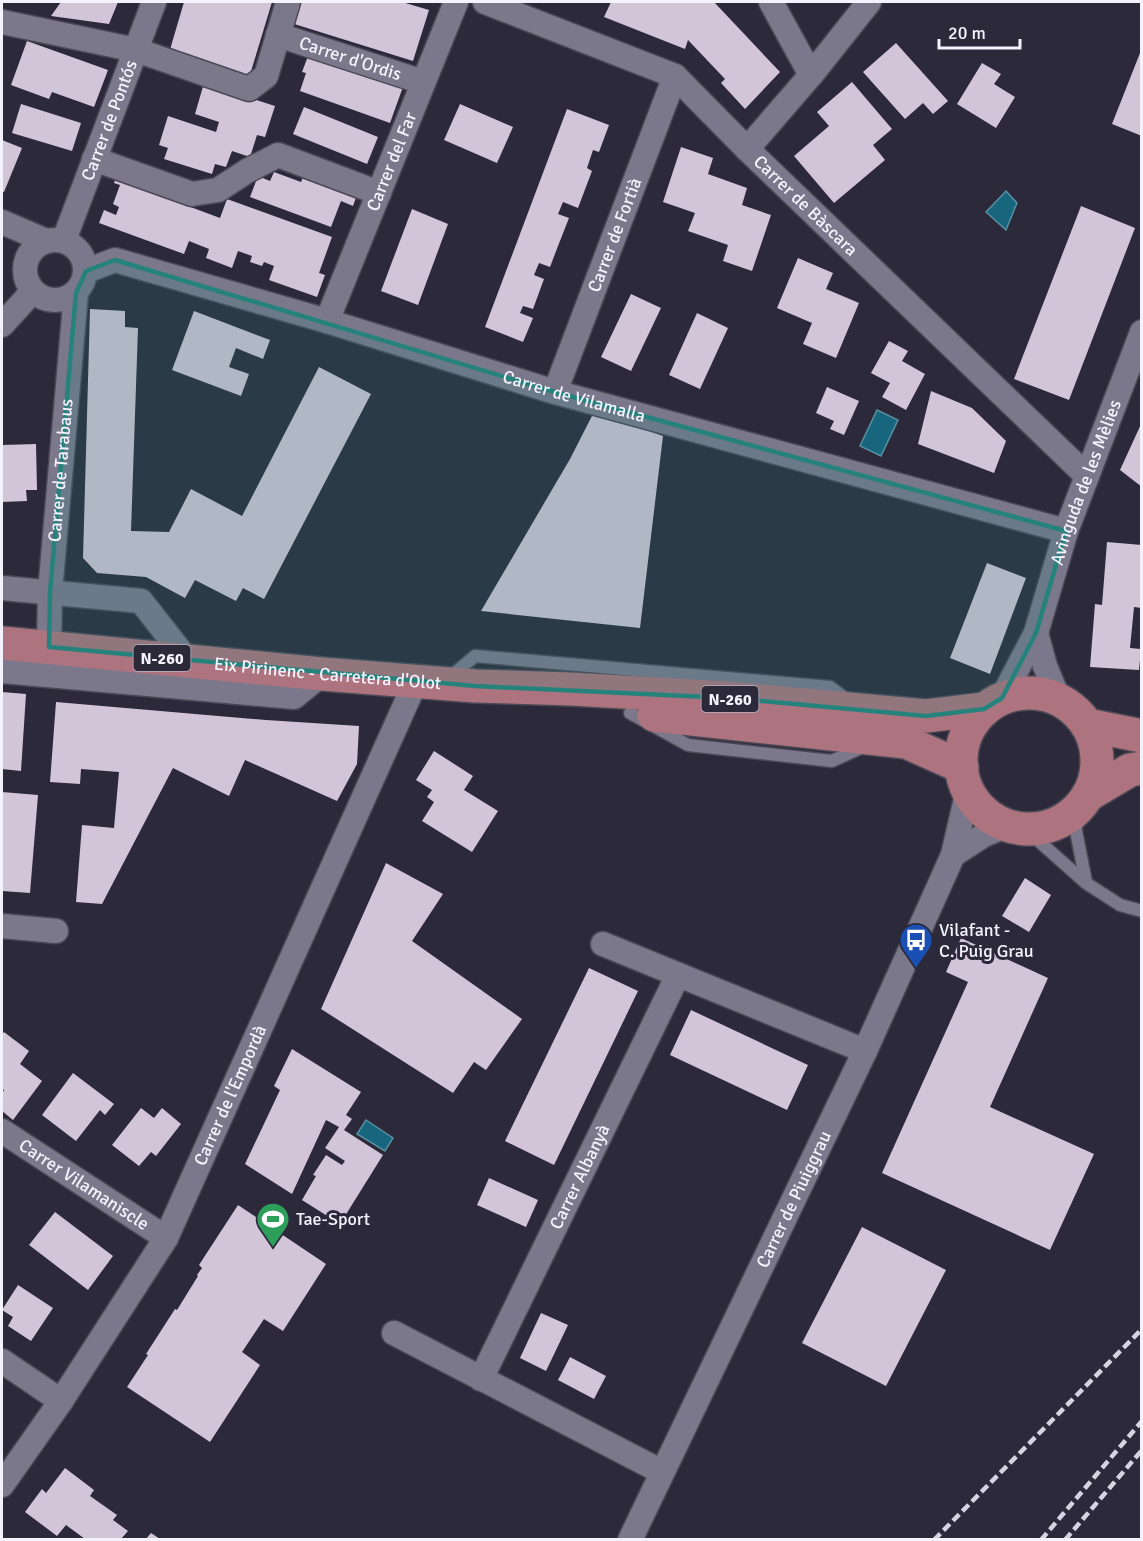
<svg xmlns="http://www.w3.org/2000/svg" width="1143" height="1541" viewBox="0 0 1143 1541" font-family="Signika,sans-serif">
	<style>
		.water { fill: #17667d; stroke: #5990a3; stroke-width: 1.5 }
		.building { fill: #d3c5d8 }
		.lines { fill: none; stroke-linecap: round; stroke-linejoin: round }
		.lane-casing { stroke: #4b4855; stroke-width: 15 }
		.street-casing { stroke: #4b4855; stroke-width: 27 }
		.primary-casing { stroke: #4b4855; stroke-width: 36 }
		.lane { stroke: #7c788c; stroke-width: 12 }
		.street { stroke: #7c788c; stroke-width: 24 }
		.primary { stroke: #ad737e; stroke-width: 33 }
		.rail { stroke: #d6d4e0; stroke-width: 4.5; stroke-dasharray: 9 4.5; stroke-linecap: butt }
		.marked { fill: #26827c; fill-opacity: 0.2; stroke: #26827c; stroke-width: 4.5; stroke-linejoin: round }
		.labels { text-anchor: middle; stroke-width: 6; stroke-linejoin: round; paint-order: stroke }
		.shield { fill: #2c293a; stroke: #b8b6c2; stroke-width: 1.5 }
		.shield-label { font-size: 16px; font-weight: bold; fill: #f4f2fd }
		.street-label { font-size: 18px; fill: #f4f2fd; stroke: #2c293a }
		.poi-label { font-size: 18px; fill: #f4f2fd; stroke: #2c293a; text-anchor: start }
	</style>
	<rect width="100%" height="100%" fill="#2c293a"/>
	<g class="water">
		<path d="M1006,191L1017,203L1006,230L986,212Z"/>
		<path d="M877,410L898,420L881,456L860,446Z"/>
		<path d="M366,1120L393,1138L385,1151L357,1134Z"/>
	</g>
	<g class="building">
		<path d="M61,2H118L109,24L51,16Z"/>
		<path d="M184,2H272L249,78L169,53Z"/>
		<path d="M298,2H402L429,10L413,61L291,23Z"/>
		<path d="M611,2H714L780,72L745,109L721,83L725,79L688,40L685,49L604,17Z"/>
		<path d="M27,41L108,70L94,107L52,92L49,99L11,85Z"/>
		<path d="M896,43L948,101L933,114L923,103L905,119L863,72Z"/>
		<path d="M1142,48V136L1112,124Z"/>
		<path d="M310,51L404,84L390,123L300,91L306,73L302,72Z"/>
		<path d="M982,63L1001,74L994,84L1015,97L996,128L957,104Z"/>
		<path d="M852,82L892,129L873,145L885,160L834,203L794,156L829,126L817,112Z"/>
		<path d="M204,83L275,106L265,137L257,135L250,157L232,151L226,167L215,164L212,174L164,159L168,148L159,145L168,116L216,132L219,122L195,114Z"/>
		<path d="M21,104L81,123L72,151L12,133Z"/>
		<path d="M460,104L513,127L497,163L444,140Z"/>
		<path d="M304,107L378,137L367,164L293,134Z"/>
		<path d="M567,109L609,125L599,152L593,150L587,168L592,171L578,208L563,202L558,214L569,218L558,246L550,267L539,263L534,275L544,279L533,309L523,306L520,313L533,318L523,342L485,327Z"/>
		<path d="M2,140L22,148L4,192L2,191Z"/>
		<path d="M681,147L713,158L708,174L747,188L742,205L771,215L752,271L723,261L728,245L688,231L695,213L663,202Z"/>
		<path d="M118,172L180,194L177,202L220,218L227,199L332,237L319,273L325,275L317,297L269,280L274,266L264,262L262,266L250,262L252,256L238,251L232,268L206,258L209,249L189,241L184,254L99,223L104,210L116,215L119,207L113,204L120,185L114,183Z"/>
		<path d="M274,172L301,182L303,177L358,192L353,206L341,201L331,227L250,197L258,176L270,181Z"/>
		<path d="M1081,206L1135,228L1069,400L1014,379Z"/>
		<path d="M412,209L448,224L418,305L381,291Z"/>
		<path d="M798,258L833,273L826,289L859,303L836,358L803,344L812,323L777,308Z"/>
		<path d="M631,294L661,308L631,371L601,357Z"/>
		<path d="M90,309L125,311V327L138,328L131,531L169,532L191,489L242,516L319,367L371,394L264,599L243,588L236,601L195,580L185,598L146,577L97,573L83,558Z"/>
		<path d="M194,311L270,340L263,359L236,348L229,367L249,374L241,396L172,370Z"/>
		<path d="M697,313L728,328L700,389L669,375Z"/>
		<path d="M889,341L908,351L902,361L925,374L906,410L882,397L890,383L871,373Z"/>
		<path d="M827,387L859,401L844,435L830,429L834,421L816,413Z"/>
		<path d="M931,391L972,408L1006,441L994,473L918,444Z"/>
		<path d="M594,412L663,436L640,628L481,611L570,459Z"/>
		<path d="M1142,422V487L1120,470Z"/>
		<path d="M36,444L37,490H26L27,501L2,502V445Z"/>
		<path d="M1107,542L1142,545V608L1134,607L1130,648L1141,649L1139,670L1090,667L1095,604L1102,605Z"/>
		<path d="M987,563L1026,578L990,674L950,658Z"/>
		<path d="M2,692L26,694L21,771L2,769Z"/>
		<path d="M56,702L266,720L359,726L357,764L337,801L245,760L229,796L173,768L102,904L76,902L82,825L114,828L119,772L81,769L80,784L50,782Z"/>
		<path d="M434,751L473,776L464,790L498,811L472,852L422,821L434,802L427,797L432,790L416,780Z"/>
		<path d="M2,792L38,795L30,893L2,891Z"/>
		<path d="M386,863L443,894L412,941L522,1019L486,1070L474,1062L453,1093L321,1009Z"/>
		<path d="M1025,878L1051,895L1029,932L1002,916Z"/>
		<path d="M961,938L1048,978L990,1107L1094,1154L1050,1250L882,1173L968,982L946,972Z"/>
		<path d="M589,968L638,991L554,1165L505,1141Z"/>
		<path d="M691,1010L808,1065L787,1110L670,1055Z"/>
		<path d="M4,1032L29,1051L20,1064L42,1081L13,1120L2,1111V1094L4,1090L2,1088V1035Z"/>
		<path d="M292,1049L361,1092L346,1115L352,1119L344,1130L383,1155L340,1224L302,1200L316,1176L313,1175L326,1155L342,1165L345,1161L325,1148L339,1127L326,1120L292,1194L245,1164L280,1090L274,1086Z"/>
		<path d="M73,1073L114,1104L105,1115L100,1110L76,1141L42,1115Z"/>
		<path d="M141,1108L154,1118L162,1108L181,1124L156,1156L151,1152L139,1166L112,1145Z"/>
		<path d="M489,1178L538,1200L526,1227L477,1205Z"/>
		<path d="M238,1205L326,1264L283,1331L264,1319L242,1352L260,1365L210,1442L127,1387L148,1355L146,1354L175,1309L177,1310L198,1276L197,1275L202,1268L199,1265Z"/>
		<path d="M55,1212L113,1256L88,1290L29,1245Z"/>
		<path d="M862,1227L946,1270L886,1386L802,1343Z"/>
		<path d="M18,1285L53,1308L31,1341L8,1326L13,1317L2,1310Z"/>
		<path d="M541,1313L568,1325L546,1371L520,1358Z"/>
		<path d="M570,1357L606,1376L594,1399L558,1380Z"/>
		<path d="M65,1468L94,1490L90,1496L117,1515L113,1520L128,1531L121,1539H85L66,1525L57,1536L25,1512L42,1489L46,1493Z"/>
		<path d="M151,1533L160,1539H146Z"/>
	</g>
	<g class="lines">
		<g class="lane-casing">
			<g id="lane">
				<path d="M449,678L475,656L830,687L849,701"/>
				<path d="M630,713L688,745L832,761L865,746"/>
				<path d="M1077,809L1076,831L1086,882"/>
				<path d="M1024,828L1086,883L1120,905L1142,911"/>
			</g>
		</g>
		<g class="street-casing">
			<g id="street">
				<path id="s1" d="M485,2L675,76L747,149L1087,476"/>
				<path d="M771,2L811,75"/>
				<path d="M2,22L136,50L249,89L266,76L288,2"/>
				<path id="s2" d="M278,35L423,82"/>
				<path d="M747,149L811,75L869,2"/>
				<path d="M94,159L192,194L218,190L247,171L278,155L379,193"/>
				<path d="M2,222L46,241"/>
				<path id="s3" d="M64,240L154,2"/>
				<circle cx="55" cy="270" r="30"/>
				<path id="s4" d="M86,271L115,260L327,321L555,392L1066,531"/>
				<path id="s5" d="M327,321L456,2"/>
				<path d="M2,325L33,291"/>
				<path id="s6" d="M555,392L675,76"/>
				<path d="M2,588L141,601L188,661"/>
				<path d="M1036,633L1045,666L1059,700"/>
				<path id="s7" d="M49,647L50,592L76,293"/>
				<path d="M2,671L294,697L322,674"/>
				<path id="s8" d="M1002,698L1036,633L1066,531L1142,332"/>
				<path d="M953,855L984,835L1008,825"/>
				<path d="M2,926L56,931"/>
				<path d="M603,944L865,1051"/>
				<path id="s9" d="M2,1131L166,1238"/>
				<path d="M394,1333L662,1472"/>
				<path d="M2,1361L61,1401"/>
				<path id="s10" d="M481,1379L678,975"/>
				<path id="s11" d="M2,1485L61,1401L166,1238L416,681"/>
				<path id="s12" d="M630,1540L865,1051L953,855L968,790"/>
			</g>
		</g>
		<g class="primary-casing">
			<g id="primary">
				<path id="s13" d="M2,643L322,674L475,686L571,689L728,698L926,716L984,709"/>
				<circle cx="1029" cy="761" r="68"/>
				<path d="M654,715L906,742L962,767"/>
				<path d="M1087,725L1142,736"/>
				<path d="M1088,795L1130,770L1142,768"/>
			</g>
		</g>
		<use href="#lane" class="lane"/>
		<use href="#street" class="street"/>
		<use href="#primary" class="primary"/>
		<g class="rail">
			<path d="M934,1540L1142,1329"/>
			<path d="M1041,1540L1142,1421"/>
			<path d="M1065,1540L1142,1450"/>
		</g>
	</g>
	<path class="marked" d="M115,260L555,392L1066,531L1036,633L1002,698L984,709L926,716L728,698L475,686L49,647L50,592L76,293L86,271Z"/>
	<defs>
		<g id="bus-pin" transform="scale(1.725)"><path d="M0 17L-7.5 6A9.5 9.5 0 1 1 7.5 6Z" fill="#1a4fb4" stroke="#2c293a"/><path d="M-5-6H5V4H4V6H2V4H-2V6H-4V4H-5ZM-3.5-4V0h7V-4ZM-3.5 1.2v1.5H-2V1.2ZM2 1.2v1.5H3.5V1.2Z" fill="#fff"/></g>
		<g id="stadium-pin" transform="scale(1.725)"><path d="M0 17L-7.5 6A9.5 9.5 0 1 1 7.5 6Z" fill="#2e9e5b" stroke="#2c293a"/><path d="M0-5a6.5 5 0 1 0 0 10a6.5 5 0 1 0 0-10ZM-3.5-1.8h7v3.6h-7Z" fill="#fff"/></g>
	</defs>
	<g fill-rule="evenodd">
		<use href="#bus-pin" x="916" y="940"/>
		<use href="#stadium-pin" x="273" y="1219"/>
	</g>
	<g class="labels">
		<g class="shield">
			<rect x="133.5" y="645" width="57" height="26" rx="4.5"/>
			<rect x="701.5" y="686" width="57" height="26" rx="4.5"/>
		</g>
		<g class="shield-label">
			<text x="162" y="664">N-260</text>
			<text x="730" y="705">N-260</text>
		</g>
		<g class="street-label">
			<text dy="6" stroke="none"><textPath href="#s2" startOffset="76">Carrer d'Ordis</textPath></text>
			<text dy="6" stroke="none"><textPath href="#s3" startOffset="128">Carrer de Pontós</textPath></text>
			<text dy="6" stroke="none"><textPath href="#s5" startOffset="172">Carrer del Far</textPath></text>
			<text dy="6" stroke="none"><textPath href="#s1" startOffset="388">Carrer de Bàscara</textPath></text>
			<text dy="6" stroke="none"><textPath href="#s6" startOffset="168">Carrer de Fortià</textPath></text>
			<text dy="6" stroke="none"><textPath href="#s4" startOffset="510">Carrer de Vilamalla</textPath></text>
			<text dy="6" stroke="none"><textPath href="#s7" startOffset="177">Carrer de Tarabaus</textPath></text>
			<text dy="6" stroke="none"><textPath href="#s8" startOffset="232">Avinguda de les Mèlies</textPath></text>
			<text dy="6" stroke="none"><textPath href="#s13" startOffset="327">Eix Pirinenc - Carretera d'Olot</textPath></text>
			<text dy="6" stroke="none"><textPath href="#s11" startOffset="453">Carrer de l'Empordà</textPath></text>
			<text dy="6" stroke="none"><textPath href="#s10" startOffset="225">Carrer Albanyà</textPath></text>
			<text dy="6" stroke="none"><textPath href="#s9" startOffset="98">Carrer Vilamaniscle</textPath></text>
			<text dy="6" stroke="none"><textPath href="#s12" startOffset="378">Carrer de Piuiggrau</textPath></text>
		</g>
		<g class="poi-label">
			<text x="939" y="936">Vilafant -<tspan x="939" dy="21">C. Puig Grau</tspan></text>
			<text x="296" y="1225">Tae-Sport</text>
		</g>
	</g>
	<rect width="1143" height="1541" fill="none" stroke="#f4f2fd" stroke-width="6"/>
	<path d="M939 39v9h81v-9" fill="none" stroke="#f4f2fd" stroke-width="3"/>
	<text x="948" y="39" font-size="18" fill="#f4f2fd" stroke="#2c293a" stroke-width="4.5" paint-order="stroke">20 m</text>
</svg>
